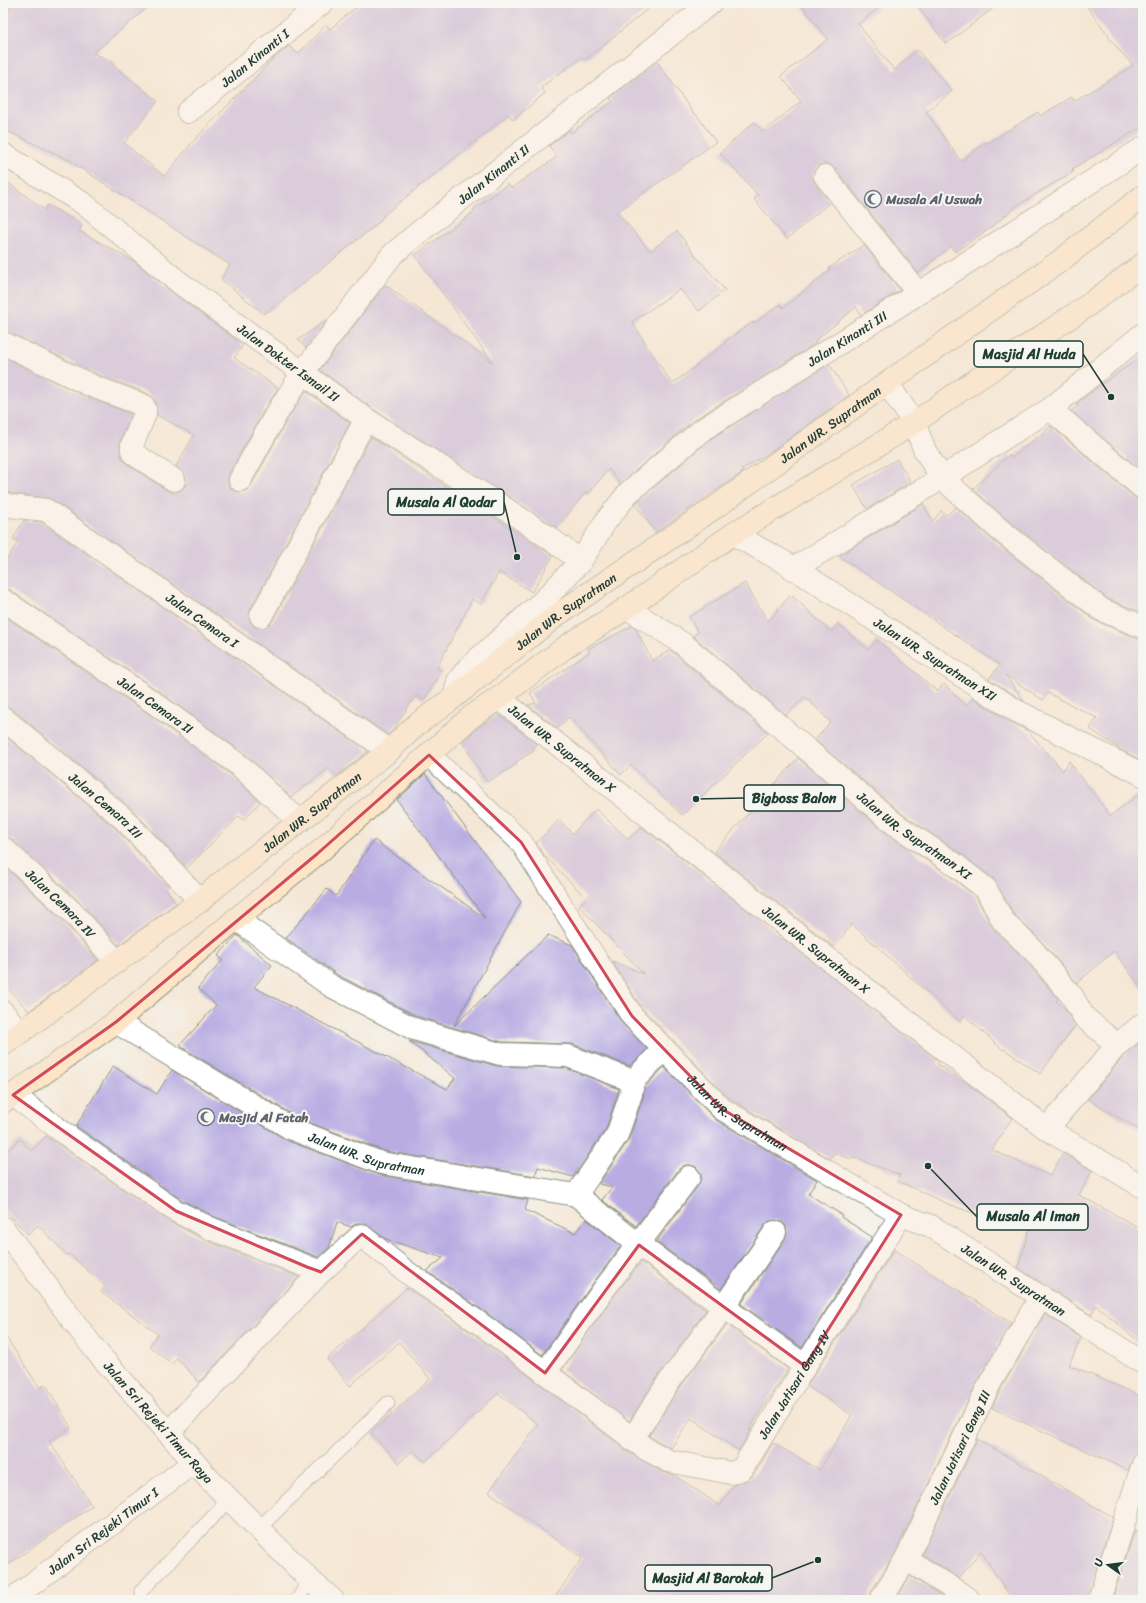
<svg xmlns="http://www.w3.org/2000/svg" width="1146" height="1603" viewBox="0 0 1146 1603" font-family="Sriracha,sans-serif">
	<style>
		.building { fill: #b8ace2 }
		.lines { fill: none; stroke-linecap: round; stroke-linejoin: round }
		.service-casing { stroke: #8a9284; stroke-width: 15 }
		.minor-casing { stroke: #8a9284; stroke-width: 24 }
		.secondary-casing { stroke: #8a9284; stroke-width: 24 }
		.service { stroke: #fff; stroke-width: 13 }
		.minor { stroke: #fff; stroke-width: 22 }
		.secondary { stroke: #fee5c5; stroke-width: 22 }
		.marked { fill: none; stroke: #d1495b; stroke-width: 3; stroke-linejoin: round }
		.labels { text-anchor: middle; stroke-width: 4; stroke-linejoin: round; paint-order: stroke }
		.street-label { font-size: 13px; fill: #1f3d34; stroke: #f6f6f2 }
		.worship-label { font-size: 13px; font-weight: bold; fill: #5b616d; stroke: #f6f6f2; text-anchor: start }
		.leader { fill: none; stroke: #1f3d34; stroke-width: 1.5 }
		.callout-dot { fill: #1f3d34; stroke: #f6f6f2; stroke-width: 1.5 }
		.callout { fill: #f6f6f2; stroke: #1f3d34; stroke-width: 1.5 }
		.callout-label { font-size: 14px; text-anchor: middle; font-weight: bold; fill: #1f3d34 }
	</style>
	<rect width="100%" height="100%" fill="#f6f6f2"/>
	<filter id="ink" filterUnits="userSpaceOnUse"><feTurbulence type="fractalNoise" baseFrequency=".025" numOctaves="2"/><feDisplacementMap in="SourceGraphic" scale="8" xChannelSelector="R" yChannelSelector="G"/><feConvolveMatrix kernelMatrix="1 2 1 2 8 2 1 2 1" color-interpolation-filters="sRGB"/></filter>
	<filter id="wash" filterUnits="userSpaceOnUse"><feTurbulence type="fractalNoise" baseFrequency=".012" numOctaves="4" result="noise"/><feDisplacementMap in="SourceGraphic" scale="16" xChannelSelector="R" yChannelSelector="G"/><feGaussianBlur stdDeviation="0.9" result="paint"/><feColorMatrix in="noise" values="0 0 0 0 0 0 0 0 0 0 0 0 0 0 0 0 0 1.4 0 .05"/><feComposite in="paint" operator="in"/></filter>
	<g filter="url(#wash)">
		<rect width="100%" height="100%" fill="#f5e7d5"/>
		<g id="blocks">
			<g class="building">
				<path d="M11,3H153L93,53L114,62L113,65L158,101L124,143L164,176L198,136L273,59L289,46L298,54L326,25L330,29L361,3H655L585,60L582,57L541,87L545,93L513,120L509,114L385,214L379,222L268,312L267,310L264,314L221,279L230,265L73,163V162L3,129V24Z"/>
				<path d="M799,3H885L858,24L894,70L917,50L952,91L926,112L961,161L987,142L988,143L1038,112L1040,116L1072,97L1074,101L1133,66L1108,37L1109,36L1084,3H1143V126L1072,169L1074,171L1018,205L989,229L955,252L951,246L918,273L835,168L829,164H823L818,166L814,171L813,177L815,184L830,202L787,239L754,199L758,195L720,153L754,122L763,132L801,101L781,76L828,39Z"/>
				<path d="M915,3H1000L946,44Z"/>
				<path d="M657,62L694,114L695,113L716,142L617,212L650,251L677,231L695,255L725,290L699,311L680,289L632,322L672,384L726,343L725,341L753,322L754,323L781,304L783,308L830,270L829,268L864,245L900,290L861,315L856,307L815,341L816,343L694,420L620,484L609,469L588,494L586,492L557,528L373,409L320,370L385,285L493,363L415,255L474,212L473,210L508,184L511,188L557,157L549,146L569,130L571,133L613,101L610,98Z"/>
				<path d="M3,179L45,210L48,205L82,225L79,231L135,262L173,293L243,345L234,358L278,388L264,410L229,474L228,481L229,486L234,491L241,492L247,490L251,486L286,422L306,391L350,423L250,610L249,617L251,623L255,627L262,628L268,626L272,622L371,437L553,556L532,592L499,572L481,604L472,599L437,668L442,671L424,700L416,695L393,730L388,735L53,500L47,498L13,494L3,491V357L87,397L131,414L120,440V450L121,456L127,464L168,491L173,492L179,491L185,486L186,481L185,475L176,466L194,435L157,415L156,403L154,399L147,393L97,374L8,332L3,331Z"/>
				<path d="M328,319L306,348L298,340Z"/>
				<path d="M1143,355V472L1071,411L1078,406L1076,404L1090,393Z"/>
				<path d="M829,364L849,395L775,449L741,470L743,472L656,532L635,504L638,501L709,440Z"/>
				<path d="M1051,426L1135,498L1143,500V613L1108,599L1008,520L973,489L1009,455L1012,458Z"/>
				<path d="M897,459L911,482L867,509L853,485Z"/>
				<path d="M923,504L933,521L941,511L947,515L956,507L992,540L1094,620L1138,639H1143V761L1123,751L1090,729L1097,718L1048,693L1043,700L1005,675L1024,701L989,679L1000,665L839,556Z"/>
				<path d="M24,520L41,522L368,751L337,776L329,768L291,797L246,755L160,692L10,590L3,588V565L18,542L13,539Z"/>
				<path d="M745,583L768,621L791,595L831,632L838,624L868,650L877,640L937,691L944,684L966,706L973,698L1008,721L1028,731L1063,771L1069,761L1110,816L1143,791V990L1114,951L1077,983L1042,942L1013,913L994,879L960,853L904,815L815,740L831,722L805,697L786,715L693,636L698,632L689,617Z"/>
				<path d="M3,615L146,712L231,775L260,802L244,820L239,816L187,868L132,809L11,708L3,706Z"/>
				<path d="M632,626L636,629L652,661L670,650L768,733L682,815L631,765L621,775L569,717L557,728L528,705L536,703L530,693L590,652L588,649Z"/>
				<path d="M498,714L537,744L532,748L534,751L516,762L517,764L487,782L462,742L480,726Z"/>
				<path d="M3,734L115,828L169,886L166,889L176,903L119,945L80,902L12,839L3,836Z"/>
				<path d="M798,758L888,835L946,873L976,897L994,930L1024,959L1058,999L1056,1001L1064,1008L1075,1026L1040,1074L1004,1049L1003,1050L964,1015L960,1022L852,924L834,947L714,852Z"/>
				<path d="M425,774L521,902L454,1026L548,935L572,945L622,1023L647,1049L630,1066L572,1044L502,1042L419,1017L338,975L286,938L327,889L336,896L374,840L485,918L397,800Z"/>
				<path d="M596,809L628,839L642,827L939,1061L937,1064L969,1085L1012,1118L992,1150L1050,1176L1063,1153L1092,1171L1079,1195L1143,1230V1345L1096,1305L1091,1315L1018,1268L1030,1227L980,1213L979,1215L948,1204L898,1181L900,1175L852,1157V1159L834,1153L830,1159L730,1099L642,1008L612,961L644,974L579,906L586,898L545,856L536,843L559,820L573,834Z"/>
				<path d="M3,865L62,920L98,960L29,1011L3,983Z"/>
				<path d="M237,935L272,965L254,987L447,1089L455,1078L409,1041L497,1066L566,1068L619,1089L606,1129L573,1177L538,1167L535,1176L384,1151L298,1118L185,1049L180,1045L216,1005L198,988L223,960L218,956Z"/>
				<path d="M1143,1040V1132L1088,1099L1126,1054Z"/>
				<path d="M113,1066L157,1094L172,1070L288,1141L379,1175L528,1200L525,1210L575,1233L586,1219L621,1246L591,1286L542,1355L492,1317L427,1271L443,1258L386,1239L364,1223H357L351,1227L337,1222L329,1248L318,1257L215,1217L182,1200L76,1126Z"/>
				<path d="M664,1067L716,1120L817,1180L808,1194L842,1215L841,1217L872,1237L802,1348L741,1304L785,1239L787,1233L786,1226L782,1222L776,1220L769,1221L765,1225L721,1289L656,1242L699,1184L701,1178V1173L696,1167L690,1165H685L679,1169L636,1226L602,1200L612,1187L599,1184L629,1139L643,1098L645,1087Z"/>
				<path d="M46,1136L170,1222L205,1240L299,1277L199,1382L177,1358L172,1364L149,1346L158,1334L101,1292L105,1286L69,1254L67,1255L38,1225L28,1234L3,1208V1155L20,1139L31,1151Z"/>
				<path d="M894,1250L1011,1323L979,1378L895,1553L870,1593L869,1600H553L582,1558L489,1492L538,1424L498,1393L425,1462L413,1450L399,1463L371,1433L430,1379L399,1342L350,1386L327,1359L407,1288L478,1337L621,1446L625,1450L663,1472L674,1475L720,1506L734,1485L746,1481L753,1476L773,1443L820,1470L852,1415L807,1386Z"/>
				<path d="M641,1262L706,1310L656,1379L629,1421L562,1370L611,1300Z"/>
				<path d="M1045,1314L1081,1338L1069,1365L1143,1397V1452L1134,1455L1128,1470L992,1408L1001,1389Z"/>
				<path d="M727,1324L788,1369L753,1423L749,1430L751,1431L739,1451L691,1418L671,1448L653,1438L649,1436L676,1393Z"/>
				<path d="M3,1333L40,1388L46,1385L71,1428L49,1441L92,1506L3,1568Z"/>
				<path d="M977,1439L1113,1517L1087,1600H1012L981,1551L959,1578L922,1554Z"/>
				<path d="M1135,1530L1143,1535V1600H1112Z"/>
				<path d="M910,1576L944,1598L942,1600H896Z"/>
			</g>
		</g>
	</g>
	<g filter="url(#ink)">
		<use href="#blocks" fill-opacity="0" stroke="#8a9284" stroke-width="1"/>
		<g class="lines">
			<g class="service-casing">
				<g id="service">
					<path d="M258,1529L388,1403"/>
					<path d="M141,1591L229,1500"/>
					<path d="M297,1600L310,1580"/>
				</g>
			</g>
			<g class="minor-casing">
				<g id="minor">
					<path id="s1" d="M188,112L322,3"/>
					<path id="s2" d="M3,154L84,204L180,283L366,419L466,483L541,532L581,561"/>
					<path d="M825,176L918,293"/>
					<path d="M3,343L92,386L143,405L145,409V414L132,445V450L134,454L174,480"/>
					<path d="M887,383L914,423L925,451L942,478L1000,530L1102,610L1143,627"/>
					<path d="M1050,409L1143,488"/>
					<path id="s3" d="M240,480L275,416L303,372L392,255L418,233L711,3"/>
					<path id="s4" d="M3,503L10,506L46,510L389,751"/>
					<path id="s5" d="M733,534L784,562L1015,710L1143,775"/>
					<path d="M793,569L942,478L1050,409L1143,334"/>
					<path id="s6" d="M3,600L153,702L239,765L299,821"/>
					<path id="s7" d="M627,608L682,643L896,825L953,863L986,889L1003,921L1033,950L1072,996L1084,1017L1117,1045"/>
					<path d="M261,616L366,419"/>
					<path id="s8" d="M455,696L458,681L469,667L544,600L581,561L606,521L629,492L702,430L960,267L1143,148"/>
					<path id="s9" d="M499,698L903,1018L1047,1129L1143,1187"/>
					<path id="s10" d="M3,718L124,819L200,901"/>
					<path id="s11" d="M429,755L521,842L632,1016L722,1109L901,1215L931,1226L1143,1363"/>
					<path id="s12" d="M3,848L71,911L117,962"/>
					<path d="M236,919L331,986L414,1029L500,1054L568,1056L633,1081"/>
					<path d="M3,1012L20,1032"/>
					<path id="s13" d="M116,1022L292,1129L381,1163L576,1195L639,1245L805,1366"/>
					<path d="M13,1095L68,1136L176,1211L210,1228L321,1272"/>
					<path d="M1047,1129L1117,1045L1143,1024"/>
					<path d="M576,1195L617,1135L631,1094L633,1081L664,1049"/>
					<path id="s14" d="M3,1228L96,1351L209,1479L310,1580L333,1600"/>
					<path d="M545,1373L601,1293L689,1177"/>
					<path id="s15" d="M168,1433L321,1272L361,1235L408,1273L485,1327L646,1449L669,1461L731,1473L742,1469L805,1366L901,1215"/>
					<path d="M632,1440L666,1386L723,1308L775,1232"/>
					<path d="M906,1559L958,1592L969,1600"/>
					<path id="s16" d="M11,1600L194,1462"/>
					<path id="s17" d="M881,1600L906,1559L990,1383L1041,1296"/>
					<path d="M1099,1600L1143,1464"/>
				</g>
			</g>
			<g class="secondary-casing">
				<g id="secondary">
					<path id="s18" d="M3,1045L200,901L217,886L389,751L416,725L449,701L557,615L720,504L887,383L1060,261L1143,196"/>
					<path d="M3,1102L116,1022L236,919L317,854L472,716L499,698L567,646L627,608L733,534L914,423L961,390L1087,306L1143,264"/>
				</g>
			</g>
			<use href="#service" class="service"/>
			<use href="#minor" class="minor"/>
			<use href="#secondary" class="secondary"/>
		</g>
	</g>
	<path d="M0 0H1146V1603H0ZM429,755L521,842L632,1016L722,1109L901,1215L805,1366L639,1245L545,1373L362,1234L321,1272L307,1267L176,1211L13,1095L116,1022L317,854Z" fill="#f5e7d5" fill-opacity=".55" fill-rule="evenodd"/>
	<path class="marked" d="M429,755L521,842L632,1016L722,1109L901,1215L805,1366L639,1245L545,1373L362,1234L321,1272L307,1267L176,1211L13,1095L116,1022L317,854Z"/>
	<defs>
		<g id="mosque-ring" transform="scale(0.9)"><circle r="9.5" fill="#f6f6f2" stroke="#6b7280" stroke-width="1.5"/><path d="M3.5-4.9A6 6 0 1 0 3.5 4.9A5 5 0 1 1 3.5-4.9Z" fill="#6b7280"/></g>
	</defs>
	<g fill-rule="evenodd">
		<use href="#mosque-ring" x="873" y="199"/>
		<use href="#mosque-ring" x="206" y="1117"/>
	</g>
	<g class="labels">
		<g class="street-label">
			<text dy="5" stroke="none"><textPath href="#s1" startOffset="86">Jalan Kinanti I</textPath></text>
			<text dy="5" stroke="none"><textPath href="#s3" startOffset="402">Jalan Kinanti II</textPath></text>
			<text dy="5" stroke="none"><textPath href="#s8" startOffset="539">Jalan Kinanti III</textPath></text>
			<text dy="5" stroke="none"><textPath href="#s2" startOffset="354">Jalan Dokter Ismail II</textPath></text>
			<text dy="5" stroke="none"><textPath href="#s18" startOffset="1035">Jalan WR. Supratman</textPath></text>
			<text dy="5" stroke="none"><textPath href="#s18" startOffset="711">Jalan WR. Supratman</textPath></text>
			<text dy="5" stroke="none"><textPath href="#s4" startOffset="235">Jalan Cemara I</textPath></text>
			<text dy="5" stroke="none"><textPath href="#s5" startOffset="238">Jalan WR. Supratman XII</textPath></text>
			<text dy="5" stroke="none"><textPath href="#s6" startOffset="185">Jalan Cemara II</textPath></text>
			<text dy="5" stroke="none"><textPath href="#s9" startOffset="81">Jalan WR. Supratman X</textPath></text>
			<text dy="5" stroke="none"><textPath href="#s10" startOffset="135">Jalan Cemara III</textPath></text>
			<text dy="5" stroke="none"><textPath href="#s18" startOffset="387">Jalan WR. Supratman</textPath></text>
			<text dy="5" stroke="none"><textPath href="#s7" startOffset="367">Jalan WR. Supratman XI</textPath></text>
			<text dy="5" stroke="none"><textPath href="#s12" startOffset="80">Jalan Cemara IV</textPath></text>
			<text dy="5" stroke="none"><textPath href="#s9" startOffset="405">Jalan WR. Supratman X</textPath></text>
			<text dy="5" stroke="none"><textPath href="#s11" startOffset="477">Jalan WR. Supratman</textPath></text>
			<text dy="5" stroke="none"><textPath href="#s13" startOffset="285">Jalan WR. Supratman</textPath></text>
			<text dy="5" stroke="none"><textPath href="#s11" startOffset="801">Jalan WR. Supratman</textPath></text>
			<text dy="5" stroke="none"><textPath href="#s15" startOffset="833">Jalan Jatisari Gang IV</textPath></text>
			<text dy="5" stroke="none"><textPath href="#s14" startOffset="249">Jalan Sri Rejeki Timur Raya</textPath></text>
			<text dy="5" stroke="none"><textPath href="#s17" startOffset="172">Jalan Jatisari Gang III</textPath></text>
			<text dy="5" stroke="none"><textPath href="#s16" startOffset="115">Jalan Sri Rejeki Timur I</textPath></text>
		</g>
		<g class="worship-label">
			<text x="886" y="204">Musala Al Uswah</text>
			<text x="219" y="1122">Masjid Al Fatah</text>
		</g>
	</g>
	<path class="leader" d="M1111 397L1083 354M517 557L504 502M696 799L744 798M928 1166L977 1217M818 1560L772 1578"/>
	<g class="callout-dot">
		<circle cx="1111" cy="397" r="4"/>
		<circle cx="517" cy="557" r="4"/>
		<circle cx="696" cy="799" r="4"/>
		<circle cx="928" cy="1166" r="4"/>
		<circle cx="818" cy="1560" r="4"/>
	</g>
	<g class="callout">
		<rect x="974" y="341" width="109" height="26" rx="4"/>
		<rect x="388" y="489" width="116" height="26" rx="4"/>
		<rect x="744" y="785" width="100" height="26" rx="4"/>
		<rect x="977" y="1204" width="111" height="26" rx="4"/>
		<rect x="645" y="1565" width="127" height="26" rx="4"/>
	</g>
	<g class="callout-label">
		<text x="1029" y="359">Masjid Al Huda</text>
		<text x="446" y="507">Musala Al Qodar</text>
		<text x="794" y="803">Bigboss Balon</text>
		<text x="1033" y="1221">Musala Al Iman</text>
		<text x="708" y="1583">Masjid Al Barokah</text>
	</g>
	<rect width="1146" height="1603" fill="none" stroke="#f6f6f2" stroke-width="16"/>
	<g transform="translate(1108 1565) rotate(284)" stroke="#f6f6f2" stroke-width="3" paint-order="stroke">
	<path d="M0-3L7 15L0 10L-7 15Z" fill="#1f3d34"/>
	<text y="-6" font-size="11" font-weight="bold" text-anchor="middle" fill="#1f3d34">U</text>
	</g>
</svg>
